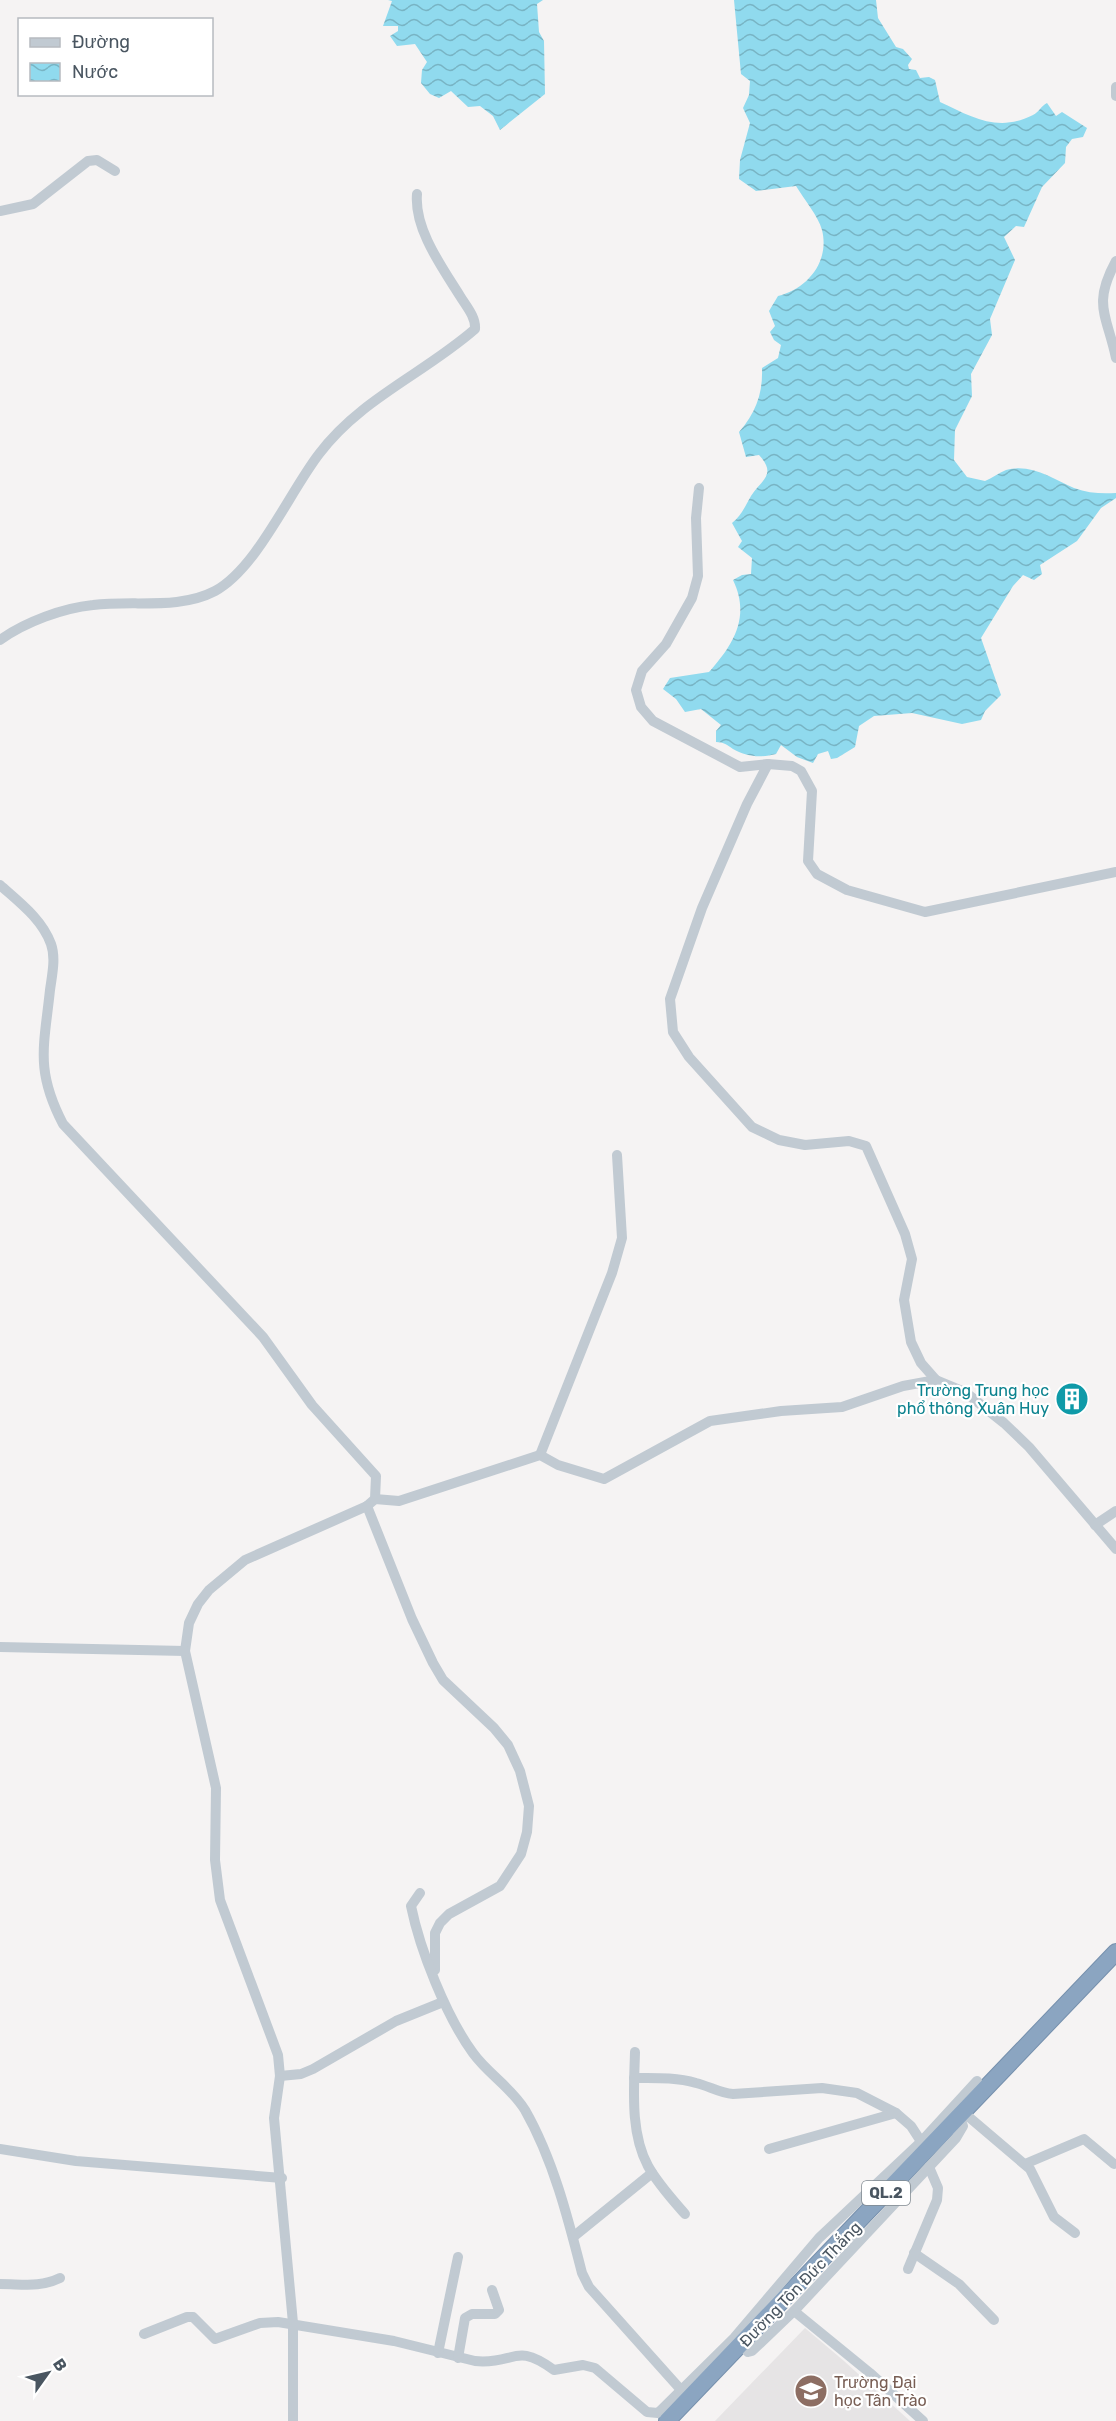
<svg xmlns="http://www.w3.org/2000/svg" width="1116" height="2421" viewBox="0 0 1116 2421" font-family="Rubik,sans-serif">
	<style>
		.education { fill: #e6e4e5 }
		.water { fill: url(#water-waves) }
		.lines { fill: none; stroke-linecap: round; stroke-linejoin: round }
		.highway-casing { stroke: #7690ad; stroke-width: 18 }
		.minor { stroke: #c1cad2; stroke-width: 10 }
		.highway { stroke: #8ba5c1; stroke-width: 16 }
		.labels { text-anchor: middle; stroke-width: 4.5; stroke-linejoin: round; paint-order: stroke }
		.shield { fill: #fff; stroke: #808990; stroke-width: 1.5 }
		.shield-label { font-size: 15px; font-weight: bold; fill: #4a5661 }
		.culture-label { font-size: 16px; fill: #0d838f; stroke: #fff; text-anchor: end }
		.street-label { font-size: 16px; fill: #4a5661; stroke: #fff }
		.education-label { font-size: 16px; fill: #785e54; stroke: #fff; text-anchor: start }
	</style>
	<defs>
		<pattern id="water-waves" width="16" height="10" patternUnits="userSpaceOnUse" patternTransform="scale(1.5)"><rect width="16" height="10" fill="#90daee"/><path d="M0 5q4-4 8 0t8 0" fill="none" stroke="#78b4c4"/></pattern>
	</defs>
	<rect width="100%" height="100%" fill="#f5f3f3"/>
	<path class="education" d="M805,2328L844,2361L910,2421H715Z"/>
	<g class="water">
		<path d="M388,0H543L537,4L539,32L544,41L545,94L500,130L493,116L480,106L468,107L451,91L439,98L430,94L421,83L422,70L427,62L415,44L397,46L390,36L398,31V26H383L392,1Z"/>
		<path d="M734,0H876L878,18L896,47L903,49L912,59L908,65L909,69L916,70L920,78L929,77L935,80L940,102C972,117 998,133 1033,115C1039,112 1041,106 1047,103L1056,116L1062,112L1087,128L1083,137L1072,139L1066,147L1065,163L1042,187L1024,227L1016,226L1004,237L1015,260L990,319L992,335L971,374L972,396L955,430L954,460L967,477L985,481C992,478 999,473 1006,470C1031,463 1053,479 1074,488C1088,493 1101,494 1116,493V498L1101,508L1077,541L1040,565L1042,574L1034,580L1023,575L1013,586L981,638L1001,695L985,711L981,720L962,724L912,713L874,716L859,726L855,747L837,758L831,759L828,751L818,754L813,763L797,757L781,745L776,754C761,758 747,757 733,749C727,745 724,742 716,742V731L721,725L701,709L685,712L676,699L663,689L670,678L709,672C733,645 751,617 733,580L742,575L751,574L752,558L738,547L742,541L732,523C742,515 745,506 751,496C760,481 778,475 759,455L746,457L739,432C756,413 763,393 762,368L778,358L781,345L774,340L770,332L775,326L769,311L778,296C807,289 830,262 822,230C818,216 804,199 796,186L756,191L739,179L740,160L750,123L743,108L749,95L750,81L741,74Z"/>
	</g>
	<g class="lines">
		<g class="highway-casing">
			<path id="highway" d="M667,2421L1116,1952"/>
		</g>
		<g class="minor">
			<path d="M1116,87V96"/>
			<path d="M0,211L33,204L88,161L97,160L115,171"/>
			<path d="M1116,261C1092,305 1107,315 1116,358"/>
			<path d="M699,488L696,518L698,576L692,598L666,644L642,671L636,690L641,707L653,721L740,767L768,764L792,766L801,771L812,791L808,861L817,874L847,890L925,912L1116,872"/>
			<path d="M0,640C25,622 63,608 93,605C133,600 179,610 215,591C257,568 289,493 319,454C360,399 425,373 475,329C476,317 466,306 460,296C442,267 414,229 417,194"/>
			<path d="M768,764L747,804L702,908L670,999L673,1032L689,1057L752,1127L779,1140L805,1145L849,1141L866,1146L905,1234L912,1259L904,1300L911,1342L921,1363L936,1380"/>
			<path d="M0,885C19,902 42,919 51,944C56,958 52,975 50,990C44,1047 35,1070 63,1124L263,1337L312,1405L376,1476L375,1499L367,1506L245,1560L209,1590L198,1604L189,1623L185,1651L216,1788L215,1860L220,1900L278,2055L280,2076L274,2118L293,2323V2421"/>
			<path d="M540,1455L612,1273L622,1238L617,1155"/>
			<path d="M375,1499L399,1501L540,1455L558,1465L604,1479L710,1421L781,1411L842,1407L903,1386L936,1380L965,1392L1004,1423L1029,1447L1116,1549"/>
			<path d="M367,1506L412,1619L433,1663L443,1680L494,1728L508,1745L520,1771L529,1806L527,1832L521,1854L500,1886L449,1914L440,1923L435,1933V1970"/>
			<path d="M1095,1525L1116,1511"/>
			<path d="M0,1647L185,1651"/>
			<path d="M420,1893L411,1906C420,1950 446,2016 473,2053C488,2074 511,2087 525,2110C553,2159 568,2218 582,2273L589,2287L682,2391"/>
			<path d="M635,2052C634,2089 630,2133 648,2166C658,2184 672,2199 685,2214"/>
			<path d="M280,2076L301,2074L313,2069L396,2021L443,2002"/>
			<path d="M634,2078C655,2078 676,2077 696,2083C709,2086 719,2093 733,2094L822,2088L857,2093L896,2113L911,2126L924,2146"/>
			<path d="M963,2112L1030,2169L1054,2217L1075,2233"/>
			<path d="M0,2149L76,2161L282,2178"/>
			<path d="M769,2149L896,2113"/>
			<path d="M1025,2164L1084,2139L1114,2164"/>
			<path d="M573,2237L652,2173"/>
			<path d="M914,2253L959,2284L994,2320"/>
			<path d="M908,2269L937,2200L938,2188L929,2167"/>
			<path d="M0,2284C23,2284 39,2288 60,2278"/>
			<path d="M794,2311L956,2138L963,2126L959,2116"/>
			<path d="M144,2334L187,2317H193L215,2339L260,2323L278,2322L394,2341L475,2361C516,2365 514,2341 554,2370L583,2365L595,2368L647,2412L658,2413L734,2338L819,2238L921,2142L977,2081"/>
			<path d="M737,2340L748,2352L752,2351L794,2311L870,2373L923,2421"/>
			<path d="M438,2353L458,2257"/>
			<path d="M458,2358L465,2318L472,2314H495L499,2310L492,2290"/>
		</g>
		<use href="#highway" class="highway"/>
	</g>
	<defs>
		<g id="building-disc" transform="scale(1.725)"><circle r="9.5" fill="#0f9aa8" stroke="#fff"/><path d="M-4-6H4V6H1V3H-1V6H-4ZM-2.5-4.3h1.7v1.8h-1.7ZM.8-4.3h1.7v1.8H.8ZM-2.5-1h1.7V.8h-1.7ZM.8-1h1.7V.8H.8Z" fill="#fff"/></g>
		<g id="university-disc" transform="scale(1.725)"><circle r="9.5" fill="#8d6e63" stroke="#fff"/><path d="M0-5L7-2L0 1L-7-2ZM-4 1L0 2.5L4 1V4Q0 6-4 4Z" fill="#fff"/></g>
	</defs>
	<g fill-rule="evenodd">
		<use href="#building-disc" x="1072" y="1399"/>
		<use href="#university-disc" x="811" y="2391"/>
	</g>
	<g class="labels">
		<rect class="shield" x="862" y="2181" width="48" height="24" rx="4.5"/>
		<g class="shield-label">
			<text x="886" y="2198">QL.2</text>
		</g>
		<g class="culture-label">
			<text x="1049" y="1396">Trường Trung học<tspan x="1049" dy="18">phổ thông Xuân Huy</tspan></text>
		</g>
		<g class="street-label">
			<text transform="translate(800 2284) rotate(-46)" y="6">Đường Tôn Đức Thắng</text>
		</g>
		<g class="education-label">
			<text x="834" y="2388">Trường Đại<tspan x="834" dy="18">học Tân Trào</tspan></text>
		</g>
	</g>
	<rect x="18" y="18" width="195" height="78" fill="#ffffff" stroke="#b7bbc0" stroke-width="1.5"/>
	<rect x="30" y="38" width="30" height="9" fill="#c1cad2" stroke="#b7bbc0" stroke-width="1.5"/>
	<text x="72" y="48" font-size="18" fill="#4a5661">Đường</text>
	<rect x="30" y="63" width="30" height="18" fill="url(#water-waves)" stroke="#b7bbc0" stroke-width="1.5"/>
	<text x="72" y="78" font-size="18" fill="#4a5661">Nước</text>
	<g transform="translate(48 2373) rotate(56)" stroke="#ffffff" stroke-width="4.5" paint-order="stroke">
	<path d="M0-4.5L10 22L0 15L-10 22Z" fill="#4a5661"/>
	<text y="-9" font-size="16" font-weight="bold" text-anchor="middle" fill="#4a5661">B</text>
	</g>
</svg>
